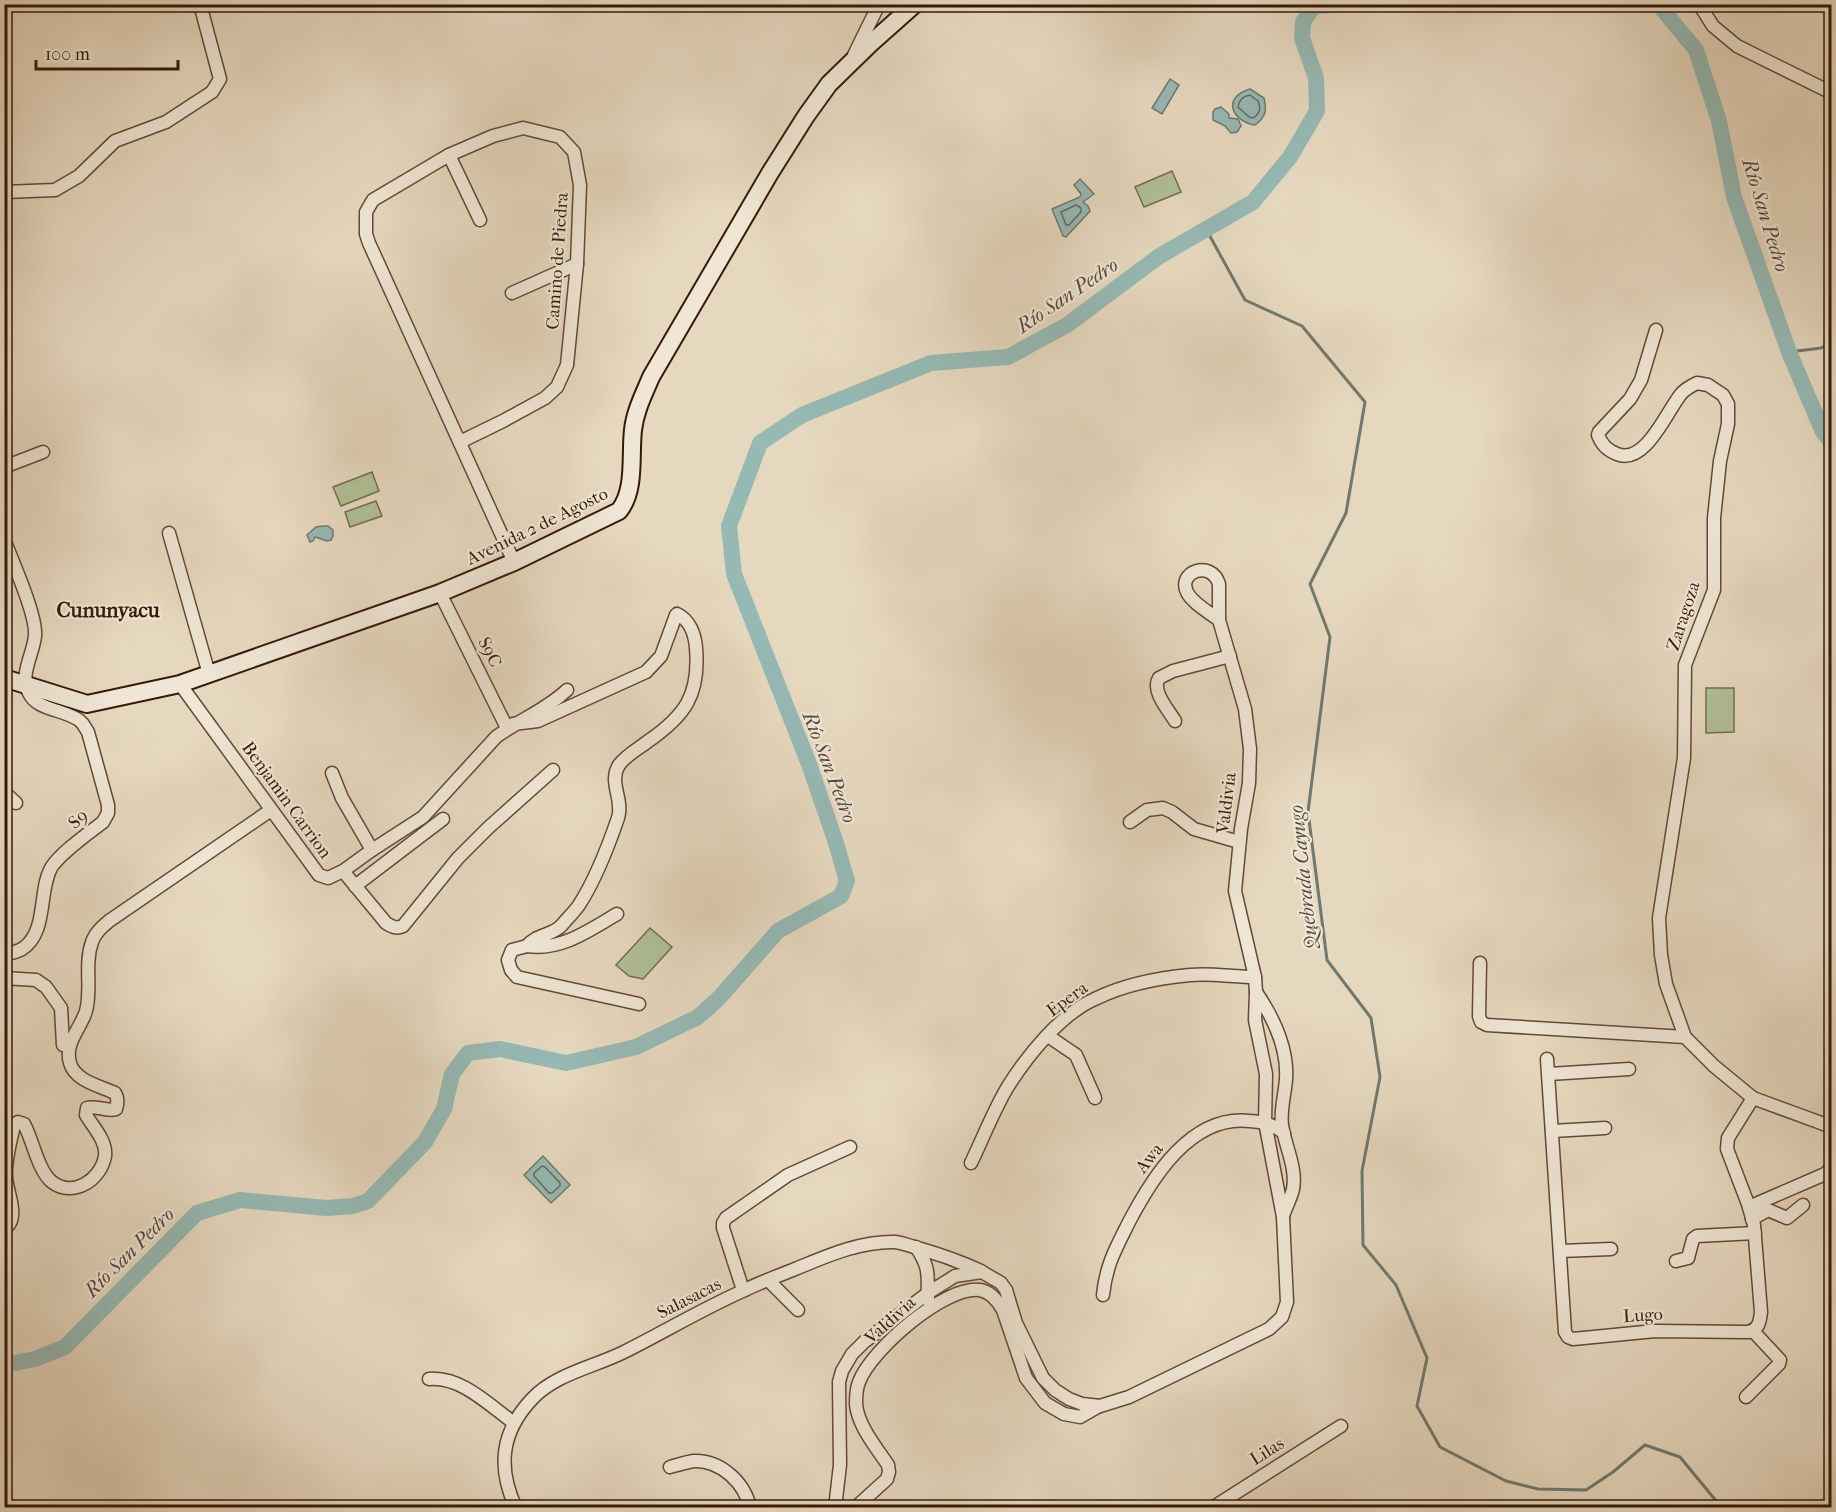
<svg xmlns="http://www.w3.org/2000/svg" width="1836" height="1512" viewBox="0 0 1836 1512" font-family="'IM FELL French Canon',serif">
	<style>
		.green { fill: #b0c096; stroke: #746c50; stroke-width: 1.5 }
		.water { fill: #96b9b4; stroke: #707970; stroke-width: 1.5 }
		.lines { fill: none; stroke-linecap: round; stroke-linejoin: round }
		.shore { stroke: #66695e; stroke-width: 1.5 }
		.stream { stroke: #707970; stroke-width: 3 }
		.river { stroke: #96b9b4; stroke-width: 16 }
		.street-casing { stroke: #634936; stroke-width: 15 }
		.secondary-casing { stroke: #371909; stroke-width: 20 }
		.street { stroke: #efe6d5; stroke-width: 12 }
		.secondary { stroke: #efe6d5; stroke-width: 16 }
		.labels { text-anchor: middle; stroke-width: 4.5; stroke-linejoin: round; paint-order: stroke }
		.street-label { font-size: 18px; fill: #371909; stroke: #efe6d5 }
		.water-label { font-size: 20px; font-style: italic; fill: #54493c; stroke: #efe6d5 }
		.quarter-label { font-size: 21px; font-weight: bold; fill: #371909; stroke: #efe6d5 }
	</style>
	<rect width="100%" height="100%" fill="#e6d8bf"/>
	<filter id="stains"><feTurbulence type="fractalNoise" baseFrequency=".00333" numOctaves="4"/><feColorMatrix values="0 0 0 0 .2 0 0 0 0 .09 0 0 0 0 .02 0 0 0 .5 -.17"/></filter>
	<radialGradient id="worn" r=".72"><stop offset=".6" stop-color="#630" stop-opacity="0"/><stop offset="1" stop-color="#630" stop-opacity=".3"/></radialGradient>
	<g class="green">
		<path d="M1172,171L1181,192L1144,207L1135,187Z"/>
		<path d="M372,472L379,491L341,506L333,487Z"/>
		<path d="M376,501L382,516L350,527L345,512Z"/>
		<path d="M1706,688H1734V732L1706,733Z"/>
		<path d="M650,928L672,947L643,979L629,976L616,965Z"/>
	</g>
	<g class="water">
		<path d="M1170,79L1179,85L1162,114L1152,108Z"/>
		<path d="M1250,89L1264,98C1267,110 1266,117 1255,125C1231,121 1222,97 1250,89Z"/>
		<path d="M1221,107L1229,114V118L1238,119L1241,126L1237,132L1231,133L1225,126L1213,120V112L1215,109Z"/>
		<path d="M1080,179L1094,194L1083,202L1088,206L1090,211L1066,237L1063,236L1052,209L1080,197L1081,194L1074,185Z"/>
		<path d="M323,526H328L333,530V536L331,540L327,541L315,537L313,541L310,542L307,535L316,527Z"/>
		<path d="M543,1156L570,1185L551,1203L524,1175Z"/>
	</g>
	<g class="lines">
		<g class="shore">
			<path d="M1250,95L1258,101C1261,108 1260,114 1253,118L1249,117L1238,107C1239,100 1243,96 1250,95Z"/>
			<path d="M1076,205L1081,208V212L1069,225H1066L1061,212Z"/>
			<path d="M542,1166L545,1167L560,1183V1186L552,1193H549L534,1176V1173Z"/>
		</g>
		<g class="stream">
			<path d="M1206,229L1245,300L1302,326L1365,402L1346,513L1310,584L1330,637L1308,812L1327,960L1371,1018L1380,1077L1362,1171L1363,1245L1396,1285L1427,1358L1417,1406L1440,1447L1506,1481L1538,1489L1586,1490L1613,1472L1645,1445L1680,1457L1722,1508"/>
			<path d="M1789,352L1821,348L1832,342"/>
			<path d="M1814,1508L1832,1507"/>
		</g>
		<g class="river">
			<path d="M1658,4L1696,50L1719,121L1734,197L1789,352L1823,432L1832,443"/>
			<path d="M4,1365L35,1359L65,1347L197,1213L240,1200L326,1208L353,1206L368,1201L425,1142L444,1109L452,1074L468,1053L500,1049L566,1063L636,1047L698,1017L719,998L778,931L841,896L847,881L836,843L809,764L734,574L729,526L760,443L802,415L931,363L1008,357L1067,325L1158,257L1253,202L1290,157L1317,111L1316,78L1302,38L1303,22L1314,6L1349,4"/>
		</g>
		<g class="street-casing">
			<g id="street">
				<path d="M1699,4L1713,26L1737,46L1832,93"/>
				<path d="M854,55L879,4"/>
				<path d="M449,155L480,220"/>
				<path d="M4,192L55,190L79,176L115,141L166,122L212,92L220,79L200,4"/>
				<path d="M512,293L577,264"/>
				<path d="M1656,330L1641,380L1630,399L1599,432L1598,435C1602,445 1607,450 1617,454C1645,466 1667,411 1681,394C1685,389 1691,386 1697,383L1708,385L1723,395L1728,404V424L1720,461L1714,518V590L1685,665L1684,758L1659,918L1661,955L1666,984L1685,1037L1714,1066L1753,1098L1832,1127"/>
				<path d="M460,442L503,421L545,398L557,387L567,365L577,264L580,185L574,152L560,137L523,128L493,136L449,155L373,200L366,212V234L369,243L514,562"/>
				<path d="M4,467L43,452"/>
				<path d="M169,533L209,674"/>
				<path d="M4,539C12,561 37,615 35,636C33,655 19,675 29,693C37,711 66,709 80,721C84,724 85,728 88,732L108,805V813L103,822C89,833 60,853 51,868C38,892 48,932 22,949C17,952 10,953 4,955"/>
				<path d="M440,593L507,728"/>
				<path d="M180,684L319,875L328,878L343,871L372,850L423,817L496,737C519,720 546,710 567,690"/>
				<path d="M1175,721C1168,709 1151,691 1159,678L1173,671L1230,656"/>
				<path d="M513,724L538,721L646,672L661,656L676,615L677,614C690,620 695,635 696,648C700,695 685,716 647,742C638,749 625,756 619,765C608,782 624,800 618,818C608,847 596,879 579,905C575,911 567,919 562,925C552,936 536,934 527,946C561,951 590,930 617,914"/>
				<path d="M332,773L342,798L372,850"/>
				<path d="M4,792L16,803"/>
				<path d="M1130,822L1147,810L1163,808L1172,812L1194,829L1239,842"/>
				<path d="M343,871L386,923C393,927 396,929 403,926L458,858L488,828L553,770"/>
				<path d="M355,886L443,819"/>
				<path d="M527,946L512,950L508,960L511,970L517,977L639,1004"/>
				<path d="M1480,963L1479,1016L1481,1022L1487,1025L1685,1037"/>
				<path d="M4,978L36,980L46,987L61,1008L63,1045"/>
				<path d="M1256,992C1273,1017 1288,1048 1286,1079C1285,1094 1280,1110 1282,1125C1285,1146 1297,1168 1293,1189C1291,1198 1286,1207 1283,1216"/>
				<path d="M1048,1036L1076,1055L1095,1098"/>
				<path d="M1547,1059L1565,1332L1568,1337L1573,1339L1655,1331L1748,1332C1759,1330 1760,1321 1761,1312L1754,1225L1748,1204L1727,1149L1728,1138L1753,1098"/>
				<path d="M1549,1074L1629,1069"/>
				<path d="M1552,1131L1605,1128"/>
				<path d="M1831,1144L1832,1149"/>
				<path d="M971,1163C983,1138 993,1112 1007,1088C1027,1056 1061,1013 1097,998C1126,984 1158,978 1190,975C1211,973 1234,977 1255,977"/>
				<path d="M1749,1207L1825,1174L1832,1167"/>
				<path d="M1752,1219L1768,1210L1787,1218L1803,1205"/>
				<path d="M4,1227H7C19,1215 7,1193 6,1177C5,1161 10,1142 14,1126L18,1122L24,1124C33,1140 38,1171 52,1182C73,1198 101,1180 105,1156C107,1141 93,1127 86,1115L87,1108C96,1105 106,1112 116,1109C118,1103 118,1098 115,1093C100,1086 75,1081 70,1063C64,1043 81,1028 86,1011C92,989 84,964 92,942C95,933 102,927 109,921L271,810"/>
				<path d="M916,1247C931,1269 927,1275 928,1300"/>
				<path d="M1560,1251L1611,1249"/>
				<path d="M1676,1261L1688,1258L1693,1239L1697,1236L1755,1233"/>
				<path d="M768,1280L798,1310"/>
				<path d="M743,1290L723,1228V1223L726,1218L788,1175L850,1147"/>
				<path d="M1103,1295C1106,1265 1116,1248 1129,1222C1152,1178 1191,1114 1250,1121C1263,1122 1273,1124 1284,1133"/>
				<path d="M429,1379C461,1376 489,1405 514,1423"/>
				<path d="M1746,1397L1779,1364L1780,1360L1753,1331"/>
				<path d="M670,1467C678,1465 686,1462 694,1461C721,1460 745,1483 750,1508"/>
				<path d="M516,1508C497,1467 501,1432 532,1399C555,1374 594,1367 624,1352C664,1332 704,1308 745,1290C761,1282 778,1276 795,1269C827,1256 860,1241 895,1242C904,1243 913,1247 921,1249C942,1255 961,1262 981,1271"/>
				<path d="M835,1508L840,1465L839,1382L842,1371L852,1354L864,1342L928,1293L955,1276L982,1272L1001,1283L1006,1290L1016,1323L1043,1378L1055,1390L1069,1399L1082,1404L1100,1406L1129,1397L1269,1329L1282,1317L1287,1302L1283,1217L1265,1122L1266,1074L1255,1020L1256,992L1255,977L1235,891L1241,829L1249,783L1250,749L1245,709L1219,620V584C1211,559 1177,572 1187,592C1192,603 1209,612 1219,620"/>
				<path d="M855,1508L887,1479L889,1472L888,1465C876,1447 858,1426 856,1404C856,1396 856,1389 859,1382C871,1350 945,1285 980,1290C991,1292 998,1301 1003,1310L1026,1378L1045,1403L1064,1414L1080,1417L1099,1406"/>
				<path d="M1212,1508L1341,1426"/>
			</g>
		</g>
		<g class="secondary-casing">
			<g id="secondary">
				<path d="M4,678L87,704L180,684L440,593L514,562L619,511C636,490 630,455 633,430C635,411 644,394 651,377L770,173L806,116L829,84L870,44L915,4"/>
				<path d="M4,1507L6,1508"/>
			</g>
		</g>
		<use href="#street" class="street"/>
		<use href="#secondary" class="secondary"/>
	</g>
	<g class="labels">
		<g class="street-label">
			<text transform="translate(557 261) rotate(-86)" y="6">Camino de Piedra</text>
			<text transform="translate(537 526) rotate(-26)" y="6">Avenida 2 de Agosto</text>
			<text transform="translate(1683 616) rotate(-72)" y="6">Zaragoza</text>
			<text transform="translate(490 652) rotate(63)" y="6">S9C</text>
			<text transform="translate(287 800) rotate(54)" y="6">Benjamin Carrion</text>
			<text transform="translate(1226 803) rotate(-83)" y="6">Valdivia</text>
			<text transform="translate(78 819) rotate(-41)" y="6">S9</text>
			<text transform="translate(1067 999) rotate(-36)" y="6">Epera</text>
			<text transform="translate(1149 1158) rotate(-52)" y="6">Awa</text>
			<text transform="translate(689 1298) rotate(-27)" y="6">Salasacas</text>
			<text transform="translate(1643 1315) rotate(-4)" y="6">Lugo</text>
			<text transform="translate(890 1320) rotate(-42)" y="6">Valdivia</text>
			<text transform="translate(1267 1451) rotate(-32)" y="6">Lilas</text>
		</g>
		<g class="water-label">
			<text transform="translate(1766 215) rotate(73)" y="7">Río San Pedro</text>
			<text transform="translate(1067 295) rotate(-34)" y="7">Río San Pedro</text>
			<text transform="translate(830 767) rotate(69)" y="7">Río San Pedro</text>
			<text transform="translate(1303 877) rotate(-96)" y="7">Quebrada Cayugo</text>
			<text transform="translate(129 1252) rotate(-45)" y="7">Río San Pedro</text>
		</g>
		<g class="quarter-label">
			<text x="108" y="617">Cununyacu</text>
		</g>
	</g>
	<rect width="1836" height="1512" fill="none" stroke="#e6d8bf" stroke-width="24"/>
	<rect x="6" y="6" width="1824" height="1500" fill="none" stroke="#371909" stroke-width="3"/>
	<rect x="12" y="12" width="1812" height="1488" fill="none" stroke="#371909" stroke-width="1.5"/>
	<path d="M36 60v9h142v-9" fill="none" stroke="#371909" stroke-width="3"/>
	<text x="45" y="60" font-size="18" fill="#371909" stroke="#efe6d5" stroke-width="4.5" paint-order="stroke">100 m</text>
	<rect width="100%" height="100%" filter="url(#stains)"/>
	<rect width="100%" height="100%" fill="url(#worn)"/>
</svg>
